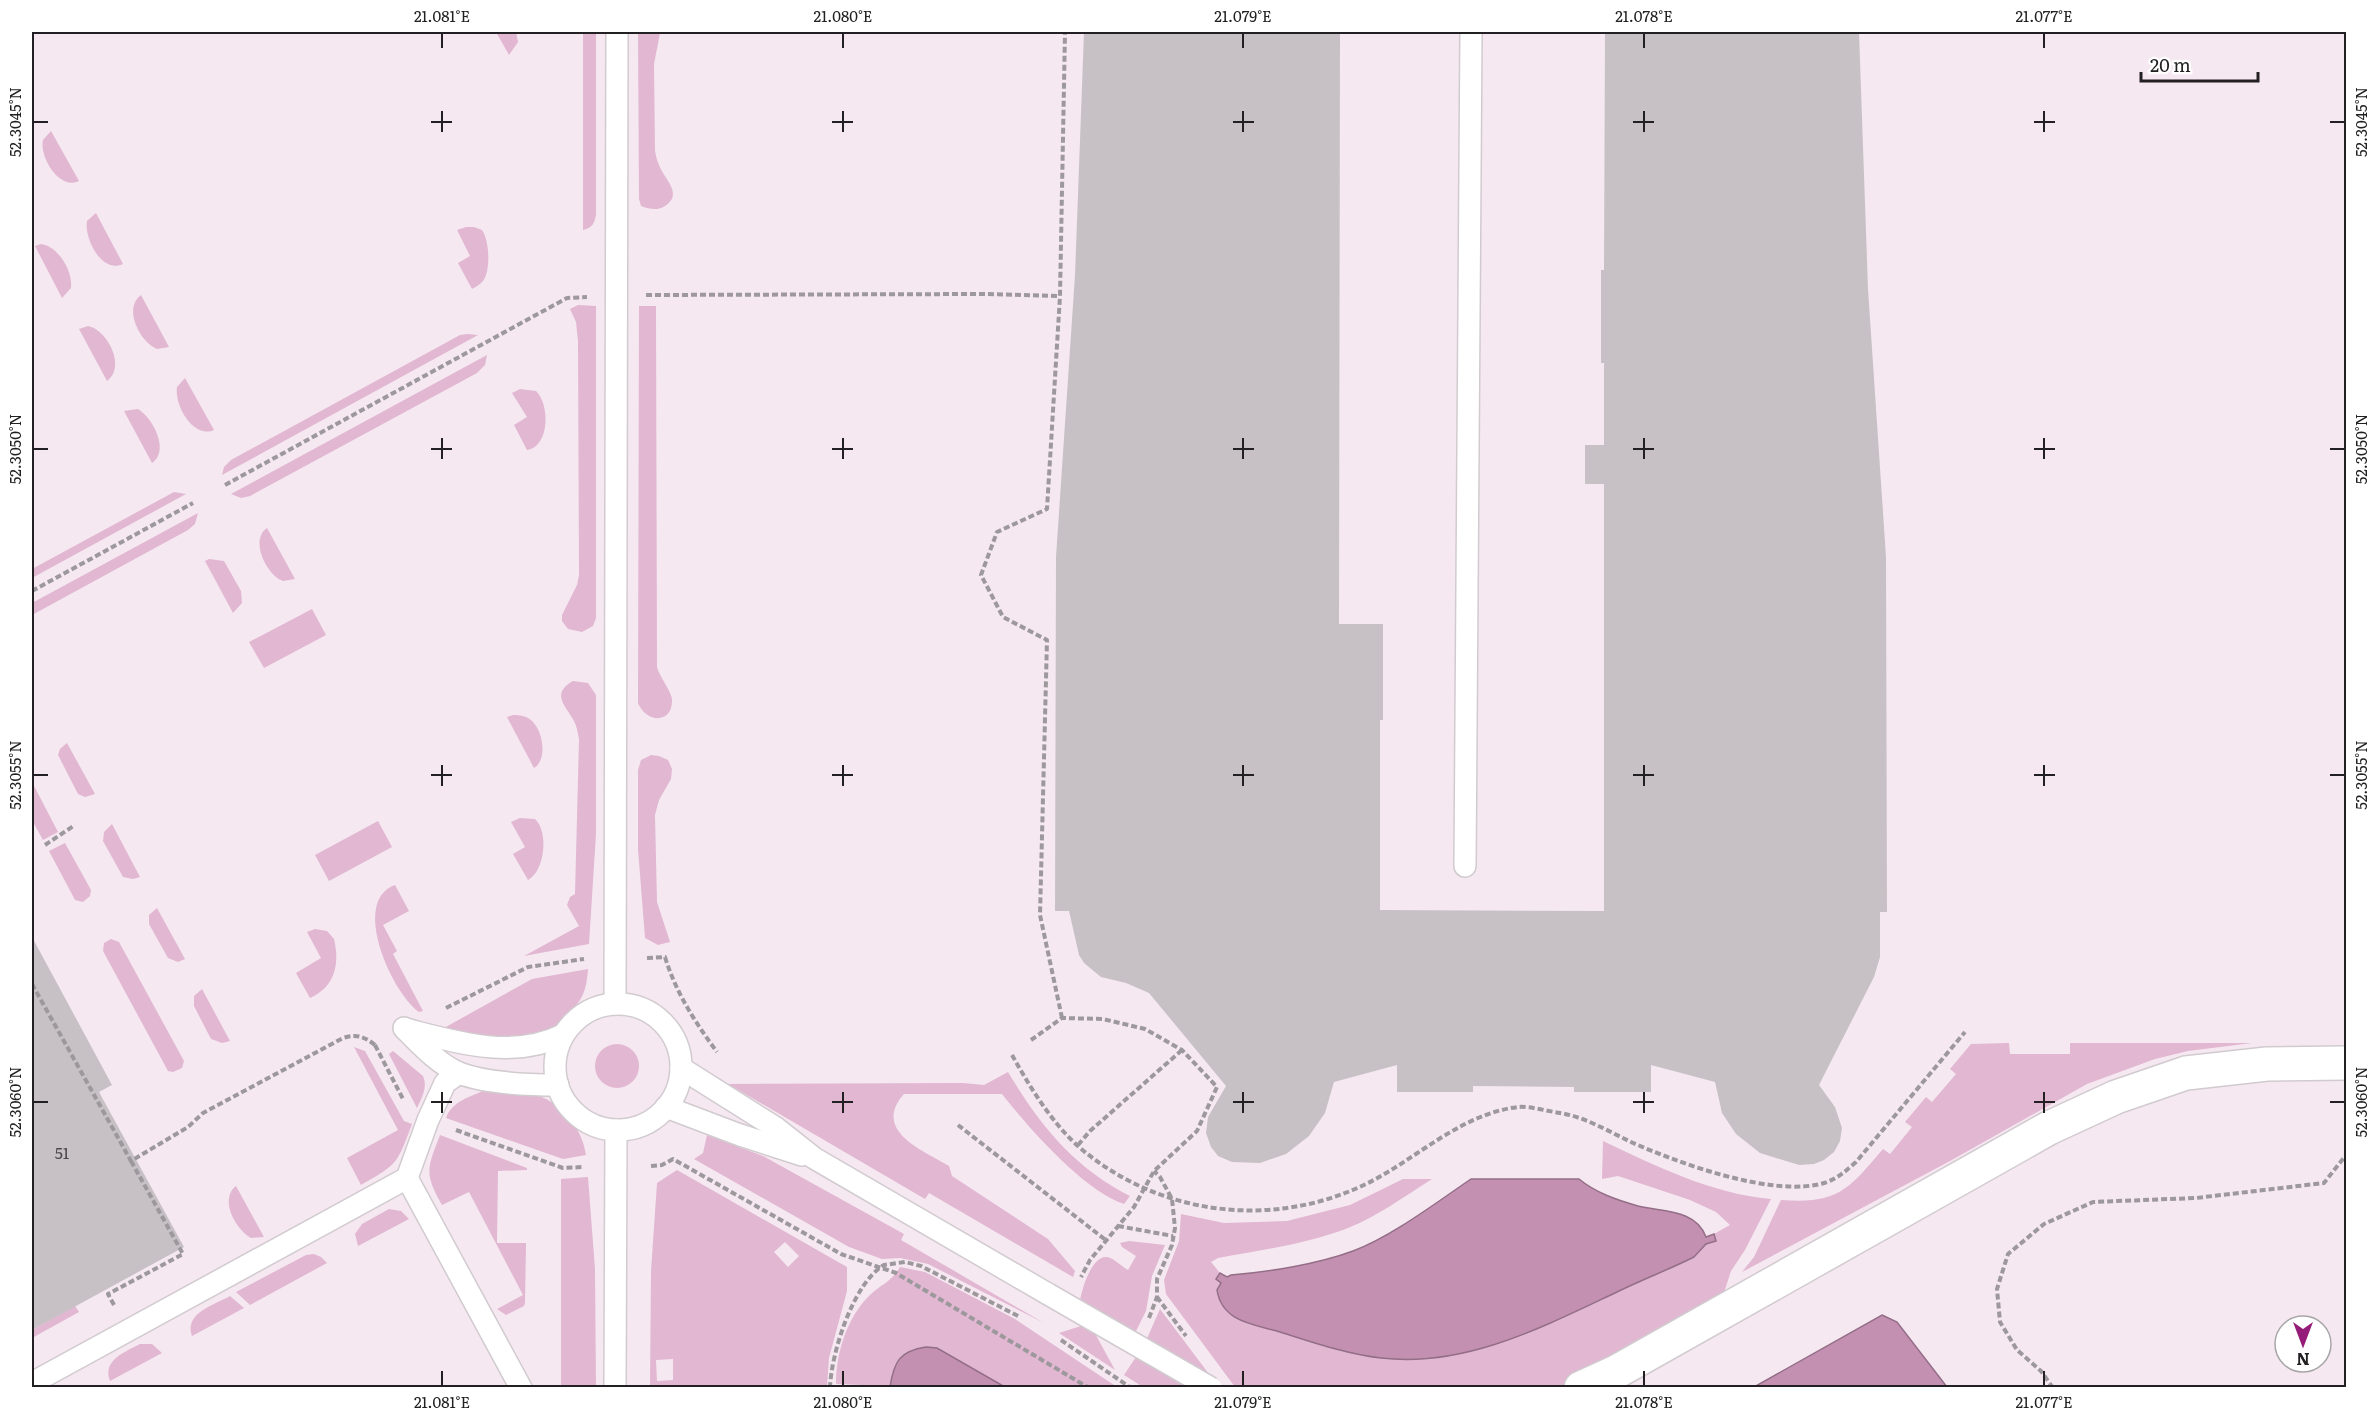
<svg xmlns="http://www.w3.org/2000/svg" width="2378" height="1419" viewBox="0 0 2378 1419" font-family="Literata,serif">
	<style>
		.built { fill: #f6e8f1; fill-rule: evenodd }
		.green { fill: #e1b7d2; fill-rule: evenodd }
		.water { fill: #c490b2; stroke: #936e87; stroke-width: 1.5 }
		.building { fill: #c7c1c5 }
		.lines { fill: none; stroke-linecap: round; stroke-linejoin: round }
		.lane-casing { stroke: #d1cbcf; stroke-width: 24 }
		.street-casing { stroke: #d1cbcf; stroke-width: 36 }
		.path { stroke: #9c989b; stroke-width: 4; stroke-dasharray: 6 3; stroke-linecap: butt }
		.lane { stroke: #fff; stroke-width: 21 }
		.street { stroke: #fff; stroke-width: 33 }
		.lane-bridge-casing { stroke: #d1cbcf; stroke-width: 24; stroke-linecap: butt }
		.lane-bridge { stroke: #fff; stroke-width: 21 }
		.ticks { fill: none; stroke: #222022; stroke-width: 2 }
		.labels { text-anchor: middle; stroke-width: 4.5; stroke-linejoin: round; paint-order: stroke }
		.number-label { font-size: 16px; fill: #4b484b }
		.neatline { fill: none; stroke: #222022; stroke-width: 2 }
		.ticks-label { font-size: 15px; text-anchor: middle; fill: #222022 }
	</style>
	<rect width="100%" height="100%" fill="#fcf6fa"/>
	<path class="built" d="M32,32H2346V1387H32ZM2285,1326H2321V1362H2285Z"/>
	<g class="green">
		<path d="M496,32H516L518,42L509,55Z"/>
		<path d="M583,32H596V214C595,223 592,228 583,230Z"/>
		<path d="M638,32L660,33L654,64L655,151C656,156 657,161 659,165C664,179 684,194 665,206C658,211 649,209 641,206L639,199Z"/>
		<path d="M51,131L79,181C59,191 39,156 43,140Z"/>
		<path d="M96,213L123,264C102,274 84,239 87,221Z"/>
		<path d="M466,227H474L482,230C489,240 490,264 486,275C484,282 478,286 472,289L458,263L470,256L457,230Z"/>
		<path d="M41,244C58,246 73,271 71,288L62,298L35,246Z"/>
		<path d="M141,295L169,347L157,349C141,343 122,309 141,295Z"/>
		<path d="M578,305L596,306V618L593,626L582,632L568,629L562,621V615L577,585L579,575L578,341L576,322L570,309Z"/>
		<path d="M639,306H656L657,667C660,678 673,693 672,701C672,724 646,723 638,703Z"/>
		<path d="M88,326C106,329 127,366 107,381L79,329Z"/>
		<path d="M468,334L478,335L222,475L224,467L231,460L460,335Z"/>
		<path d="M487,355L485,365L477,373L250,496L241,498L231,494Z"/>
		<path d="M185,378L214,430C193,439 174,405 177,387Z"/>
		<path d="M520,389L536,391C550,404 550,447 527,450L514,425L527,417L512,393Z"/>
		<path d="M138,409C153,418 170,451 152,463L124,411Z"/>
		<path d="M174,492L186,494L32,578V569Z"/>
		<path d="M198,513L195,524L188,530L32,615V603Z"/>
		<path d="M267,528L295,579L283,581C267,576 249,540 267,528Z"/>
		<path d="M209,559L224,561L241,591L242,603L233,613L205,561Z"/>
		<path d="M312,609L326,635L264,668L249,642Z"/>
		<path d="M573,681L588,683L596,695V834L589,944L524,956L579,926L567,905L570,897L575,894L579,740C578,733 577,727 574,721C566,706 550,694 573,681Z"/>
		<path d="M513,715C520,715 526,716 531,720C543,730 548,760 534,768L507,717Z"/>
		<path d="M67,743L95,794L85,797L78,794L58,755L60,749Z"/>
		<path d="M651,755L659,756L668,760L672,769L671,779L659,800L655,815L657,902L670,942L658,945L645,938L638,849V770L641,760Z"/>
		<path d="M32,782L58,832L43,840L32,820Z"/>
		<path d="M520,818L535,819C549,832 545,871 528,880L513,854L525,847L511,822Z"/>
		<path d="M378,821L392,847L329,881L315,855Z"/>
		<path d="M112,824L140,877L133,879L123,877L103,841L104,832Z"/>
		<path d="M65,843L91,890L90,896L83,902L75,900L49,851Z"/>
		<path d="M395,885L409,911L383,925L397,951L393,954L423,1011L419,1012C392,993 350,901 395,885Z"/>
		<path d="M157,908L185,959L178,962L168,958L149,924V915Z"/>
		<path d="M315,929L327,931L334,939C340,964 335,987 310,998L296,973L321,958L307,932Z"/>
		<path d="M111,939L119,942L184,1061L182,1068L173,1072L168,1071L103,951L104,943Z"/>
		<path d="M588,969C586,994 582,1000 565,1018C561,1021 559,1025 555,1028C531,1042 470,1037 444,1028L532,979Z"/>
		<path d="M202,989L230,1041L222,1043L211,1039L194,1006V996Z"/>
		<path d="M2009,1043L2010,1054H2070V1043H2252L2188,1051L2155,1059L2087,1084L1950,1161L1742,1272L1754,1257L1781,1200C1838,1204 1848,1190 1883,1149L1890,1154L1912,1127L1905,1122L1926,1097L1932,1102L1956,1074L1950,1069L1971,1044Z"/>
		<circle cx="617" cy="1066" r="22"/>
		<path d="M354,1047L365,1051L404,1121L412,1124C397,1164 398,1164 361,1185L347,1158L398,1130Z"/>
		<path d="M393,1051L423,1076C428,1087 422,1097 417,1108L389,1054Z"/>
		<path d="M1008,1072C1040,1125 1073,1167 1130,1196L1124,1204C1084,1191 1028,1127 1002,1094H904C871,1131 924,1151 949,1166L952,1176L1048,1239L1075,1271L1073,1277L929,1193L925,1199L728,1084L963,1083L984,1085Z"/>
		<path d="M485,1090C501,1092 517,1091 532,1094C560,1100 582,1127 586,1155L563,1159L446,1118C452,1101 470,1097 485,1090Z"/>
		<path d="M440,1135L527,1168V1170L498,1171L497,1243H526L525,1303L524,1306L506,1315L497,1309L523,1295L469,1192L442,1205C424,1173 427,1169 440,1135Z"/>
		<path d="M707,1135L763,1156L904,1234L901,1240L1044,1323L928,1264L900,1258L882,1259L849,1247L694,1159L703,1153Z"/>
		<path d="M1603,1141C1656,1166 1712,1194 1771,1199L1745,1250L1731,1271L1718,1311L1688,1312L1593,1388L1235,1387L1166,1294L1164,1280L1179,1241L1181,1214L1224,1223L1287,1221L1350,1205L1403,1179H1432C1405,1196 1378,1216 1348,1228C1307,1244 1261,1250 1218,1258L1211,1262L1220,1273L1216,1279L1221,1283L1217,1290C1222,1322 1253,1324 1280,1332C1313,1342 1347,1354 1381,1358C1465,1368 1542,1327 1615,1293C1641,1280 1668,1270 1694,1257L1706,1244L1716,1241L1714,1234L1730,1225L1716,1212L1690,1200L1618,1176L1602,1179Z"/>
		<path d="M677,1170L847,1267V1291L829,1358L827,1387H650L651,1271L657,1183ZM785,1242L799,1256L788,1267L774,1252ZM673,1359V1380L657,1381L656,1360Z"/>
		<path d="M588,1177L595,1269L596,1387H561V1179Z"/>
		<path d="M236,1186L264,1237L251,1238C235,1229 219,1199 236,1186Z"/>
		<path d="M389,1209L401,1211L409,1219L358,1246L355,1234L362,1224Z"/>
		<path d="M1129,1241L1165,1245L1152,1276L1146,1311L1133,1337L1080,1302C1081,1290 1092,1255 1107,1257C1114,1258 1122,1267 1128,1270L1136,1256L1122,1247L1120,1243Z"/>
		<path d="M314,1254L321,1257L327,1263L250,1305L236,1292L306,1255Z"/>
		<path d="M900,1267L925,1272L1015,1319L1117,1387H1005L937,1348C906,1344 894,1358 890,1387H862L861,1385L836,1384C836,1353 847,1317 870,1295C883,1283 890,1283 900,1267Z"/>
		<path d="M230,1296L244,1308L192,1336C184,1313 214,1305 230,1296Z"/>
		<path d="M75,1306L79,1312L32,1338V1330Z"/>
		<path d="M1160,1309L1215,1382L1145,1343Z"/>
		<path d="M1081,1326L1092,1328L1115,1370L1059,1333Z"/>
		<path d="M140,1344H152L162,1353L110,1381C102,1360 125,1352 140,1344Z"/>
		<path d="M1138,1354L1197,1387H1143L1124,1375Z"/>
	</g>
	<g class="water">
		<path d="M1471,1179H1579C1596,1193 1617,1200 1638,1206C1662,1212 1696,1209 1706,1237L1714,1234L1716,1241L1706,1244L1694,1257C1668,1270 1641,1280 1615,1293C1543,1327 1464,1368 1381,1358C1347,1354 1312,1342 1280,1332C1253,1324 1222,1322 1217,1290L1221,1283L1216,1279L1220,1273L1227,1277L1231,1275C1269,1272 1318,1264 1353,1251C1391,1237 1437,1202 1471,1179Z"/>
		<path d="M1882,1315L1897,1322L1947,1387H1754Z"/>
		<path d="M926,1347L937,1348L1005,1387H890C894,1362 899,1351 926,1347Z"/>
	</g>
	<g class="building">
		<path d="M1084,32H1340L1339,624H1383V720H1380V910L1604,911V484H1585V445H1604V363H1601V270H1604L1605,32H1859L1868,289L1886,557L1887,912H1880V957L1874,977L1819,1085L1835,1107L1842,1128L1840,1141L1834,1152L1824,1160L1814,1164L1799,1165L1760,1153L1736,1134L1722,1113L1715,1082L1651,1065V1092H1574V1087L1473,1086V1092H1397V1065L1334,1082L1325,1113L1309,1136L1286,1154L1260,1163L1232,1162L1218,1156L1211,1147L1206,1133L1208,1117L1226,1086L1149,993L1126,983L1101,977L1084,963L1079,955L1069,911H1055L1056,557L1075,275Z"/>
		<path d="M32,937L112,1085L99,1092L184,1247L32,1330Z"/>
	</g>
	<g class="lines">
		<g class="lane-casing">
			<g id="lane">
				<path d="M1465,866L1471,32"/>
				<path d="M615,1004L617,32"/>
				<circle cx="618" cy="1067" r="63"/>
				<path d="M404,1028C420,1044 438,1064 459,1073C485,1083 530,1085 558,1085"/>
				<path d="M405,1029C456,1042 512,1060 563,1035"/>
				<path d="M681,1068L776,1128L814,1158L1048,1294"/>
				<path d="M666,1107L740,1135L802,1155"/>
				<path d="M407,1178L521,1388"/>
				<path d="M32,1383L407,1178L428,1120L445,1083L459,1073"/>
				<path d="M615,1388L616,1130"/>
			</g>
		</g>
		<g class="street-casing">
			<path id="street" d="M1581,1388L1616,1372L2049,1128L2116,1097L2186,1073L2267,1064L2346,1063"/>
		</g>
		<g class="path">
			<path d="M646,295L984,294L1060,296"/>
			<path d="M225,485L567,298L587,297"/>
			<path d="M32,591L193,503"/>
			<path d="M45,845L75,825"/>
			<path d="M647,958L665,957C676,993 695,1022 717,1052"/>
			<path d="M32,984L131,1161L188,1127L203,1113L343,1038C356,1034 364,1036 375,1045"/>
			<path d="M446,1008L528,967L584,959"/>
			<path d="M1062,1018L1040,915L1047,640L1003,617L981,575L997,532L1047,509L1060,296L1065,32"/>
			<path d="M1031,1040L1062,1018L1103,1019L1145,1029L1182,1050L1217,1087L1197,1131L1154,1171L1134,1207L1090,1260L1081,1277"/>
			<path d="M375,1045L403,1099"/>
			<path d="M1012,1055C1030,1087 1051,1122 1079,1147C1158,1215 1271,1230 1366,1184C1417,1159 1460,1114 1518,1107C1530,1106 1547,1111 1560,1113C1585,1117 1608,1131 1631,1142C1678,1163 1773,1198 1824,1183C1837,1179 1846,1171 1856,1162L1965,1032"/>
			<path d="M958,1125L1107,1241"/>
			<path d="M456,1130L563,1168L583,1167"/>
			<path d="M1078,1145L1090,1131L1182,1050"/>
			<path d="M651,1166L662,1165L673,1159L841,1254L896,1273L1089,1388"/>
			<path d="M1118,1226L1173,1236"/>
			<path d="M1157,1297L1186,1336"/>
			<path d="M114,1305L108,1294L183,1254L131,1161"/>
			<path d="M1149,1318L1157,1297V1279L1172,1245L1175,1228L1172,1199L1160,1177L1154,1171"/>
			<path d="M1061,1340L1131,1388"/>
			<path d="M830,1388C831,1354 853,1283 884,1265L905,1262L921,1266L1018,1316"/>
			<path d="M2053,1388L2041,1371L2017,1350L2000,1322L1997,1289L2008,1254L2044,1224L2093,1202L2196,1198L2324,1183L2346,1155"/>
		</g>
		<use href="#lane" class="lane"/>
		<use href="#street" class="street"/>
		<g class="lane-bridge-casing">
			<path id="lane-bridge" d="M1048,1294L1211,1388"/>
		</g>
		<use href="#lane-bridge" class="lane-bridge"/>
	</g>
	<path class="ticks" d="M442,33V48M843,33V48M1243,33V48M1644,33V48M2044,33V48M442,111V132M843,111V132M1243,111V132M1644,111V132M2044,111V132M33,122H48M431,122H452M832,122H853M1233,122H1254M1633,122H1654M2034,122H2055M2330,122H2345M442,438V459M843,438V459M1243,438V459M1644,438V459M2044,438V459M33,449H48M431,449H452M832,449H853M1233,449H1254M1633,449H1654M2034,449H2055M2330,449H2345M442,765V786M843,765V786M1243,765V786M1644,765V786M2044,765V786M33,775H48M431,775H452M832,775H853M1233,775H1254M1633,775H1654M2034,775H2055M2330,775H2345M442,1092V1113M843,1092V1113M1243,1092V1113M1644,1092V1113M2044,1092V1113M33,1102H48M431,1102H452M832,1102H853M1233,1102H1254M1633,1102H1654M2034,1102H2055M2330,1102H2345M442,1371V1386M843,1371V1386M1243,1371V1386M1644,1371V1386M2044,1371V1386"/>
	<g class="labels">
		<g class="number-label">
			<text x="62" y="1159">51</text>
		</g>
	</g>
	<rect width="2378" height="1419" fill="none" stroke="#ffffff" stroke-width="66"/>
	<g transform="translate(2303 1344) rotate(180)"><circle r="28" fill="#ffffff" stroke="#a7a6a7" stroke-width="1.5"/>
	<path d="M0-4.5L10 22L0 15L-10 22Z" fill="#951d79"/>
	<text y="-9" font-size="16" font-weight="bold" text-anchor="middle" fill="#222022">N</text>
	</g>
	<path d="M2141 72v9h117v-9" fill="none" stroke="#222022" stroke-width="3"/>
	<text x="2150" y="72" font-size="18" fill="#222022" stroke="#ffffff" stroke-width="4.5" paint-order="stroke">20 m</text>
	<rect x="33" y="33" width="2312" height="1353" class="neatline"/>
	<g class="ticks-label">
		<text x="442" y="22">21.081°E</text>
		<text x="843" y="22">21.080°E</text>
		<text x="1243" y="22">21.079°E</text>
		<text x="1644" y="22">21.078°E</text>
		<text x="2044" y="22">21.077°E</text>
		<text transform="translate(2362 122) rotate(-90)" y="5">52.3045°N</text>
		<text transform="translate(16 122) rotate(-90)" y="5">52.3045°N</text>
		<text transform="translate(2362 449) rotate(-90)" y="5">52.3050°N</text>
		<text transform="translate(16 449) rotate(-90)" y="5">52.3050°N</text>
		<text transform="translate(2362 775) rotate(-90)" y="5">52.3055°N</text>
		<text transform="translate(16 775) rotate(-90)" y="5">52.3055°N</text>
		<text transform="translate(2362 1102) rotate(-90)" y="5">52.3060°N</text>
		<text transform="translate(16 1102) rotate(-90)" y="5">52.3060°N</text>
		<text x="442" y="1408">21.081°E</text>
		<text x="843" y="1408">21.080°E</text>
		<text x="1243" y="1408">21.079°E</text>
		<text x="1644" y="1408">21.078°E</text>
		<text x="2044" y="1408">21.077°E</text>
	</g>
</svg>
